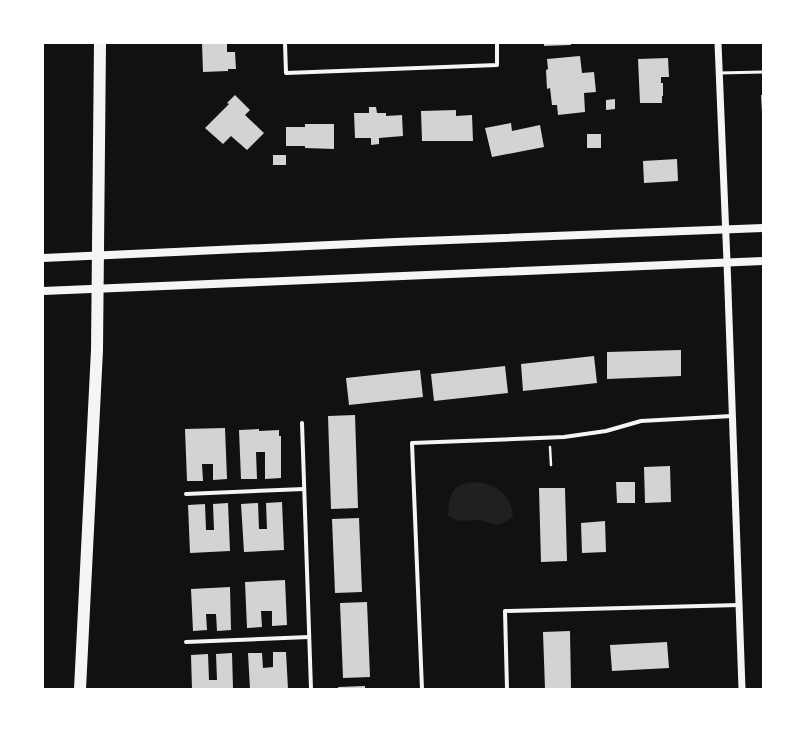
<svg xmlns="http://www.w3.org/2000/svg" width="806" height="732" viewBox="0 0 806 732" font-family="Mulish,sans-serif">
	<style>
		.green { fill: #202020 }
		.building { fill: #d3d3d3 }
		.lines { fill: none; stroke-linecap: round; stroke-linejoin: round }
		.path { stroke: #f5f5f5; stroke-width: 2.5 }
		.service { stroke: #f5f5f5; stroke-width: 3 }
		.minor { stroke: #f5f5f5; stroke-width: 4 }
		.tertiary { stroke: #f5f5f5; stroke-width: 7 }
		.secondary { stroke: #f5f5f5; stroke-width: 8 }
		.motorway { stroke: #f5f5f5; stroke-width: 12 }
	</style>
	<rect width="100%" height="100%" fill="#111"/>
	<path class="green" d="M473,482C495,483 511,493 513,517L507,521L497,525L480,520L459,521L448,516C449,496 451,484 473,482Z"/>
	<g class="building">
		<path d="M202,43H227V52H235L236,69H228V71L203,72Z"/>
		<path d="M544,43H571V45L544,46Z"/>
		<path d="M580,56L582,73L594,72L596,92L584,93L585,112L558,115L557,105H552L550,88L547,89L546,70L548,69L547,59Z"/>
		<path d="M668,58L669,77H661V83H663V96H662V103H640L638,59Z"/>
		<path d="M235,95L250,110L245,115L264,133L247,150L231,136L223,144L205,128L229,104L227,103Z"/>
		<path d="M761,95H763V113H762Z"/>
		<path d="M615,99V109L606,110V100Z"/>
		<path d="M369,107H376L377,113H386V116L402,115L403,136L379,138V144L371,145V138H355L354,113H369Z"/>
		<path d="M456,110V116L472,115L473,141H422L421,111Z"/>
		<path d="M511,123L512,131L540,125L544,147L492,157L485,128Z"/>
		<path d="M305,124H334V149L305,148V146H286V127H305Z"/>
		<rect x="587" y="134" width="14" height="14"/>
		<rect x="273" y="155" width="13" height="10"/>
		<path d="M677,159L678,181L644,183L643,161Z"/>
		<path d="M681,350V376L607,379V352Z"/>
		<path d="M594,356L597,383L523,391L521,364Z"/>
		<path d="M505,366L508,393L434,401L431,374Z"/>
		<path d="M420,370L423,397L349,405L346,378Z"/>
		<path d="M355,415L358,508L331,509L328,416Z"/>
		<path d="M225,428L227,479L213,480V464H202L203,481H187L185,429Z"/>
		<path d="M259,429V431L279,430V436H281V478L265,479V452H256L257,479H241L239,430Z"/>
		<path d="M670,466L671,502L645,503L644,467Z"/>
		<path d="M616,482H635V503H617Z"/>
		<path d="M539,488H565L567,561L541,562Z"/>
		<path d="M282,502L284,550L244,552L241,504L258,503L259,529H267L266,503Z"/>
		<path d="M228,503L230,551L190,553L188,505L205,504L206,530H214L213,504Z"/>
		<path d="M359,518L362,592L335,593L332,519Z"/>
		<path d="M605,521L606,552L582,553L581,523Z"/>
		<path d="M285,580L287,625L272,626V611H261L262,627L247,628L245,582Z"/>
		<path d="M230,587L231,630L217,631L216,614H206L207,630L193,631L191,589Z"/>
		<path d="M367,602L370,677L343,678L340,603Z"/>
		<path d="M570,631L571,689H545L543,632Z"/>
		<path d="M667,642L669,668L612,671L610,645Z"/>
		<path d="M273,652H286L288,689H250L248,653H262L263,668L273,667Z"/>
		<path d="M232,653L233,689H192L191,655L208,654L209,680H217L216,654Z"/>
		<path d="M365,686V689H339L338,687Z"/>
	</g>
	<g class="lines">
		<path class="path" d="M550,447L551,465"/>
		<path class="service" d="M719,73L763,72"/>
		<g class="minor">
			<path d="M285,43L286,73L497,65V43"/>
			<path d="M302,423L311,689"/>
			<path d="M186,494L304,489"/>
			<path d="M186,642L309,637"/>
			<path d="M422,689L412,443L564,437L606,431L641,421L732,416"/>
			<path d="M507,689L505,611L739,605"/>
		</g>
		<path class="tertiary" d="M718,43L727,262L742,689"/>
		<g class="secondary">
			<path d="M43,258L396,242L763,228"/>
			<path d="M43,291L763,261"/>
		</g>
		<path class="motorway" d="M80,689L97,350L100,43"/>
	</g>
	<rect width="806" height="732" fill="none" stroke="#ffffff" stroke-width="88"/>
</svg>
